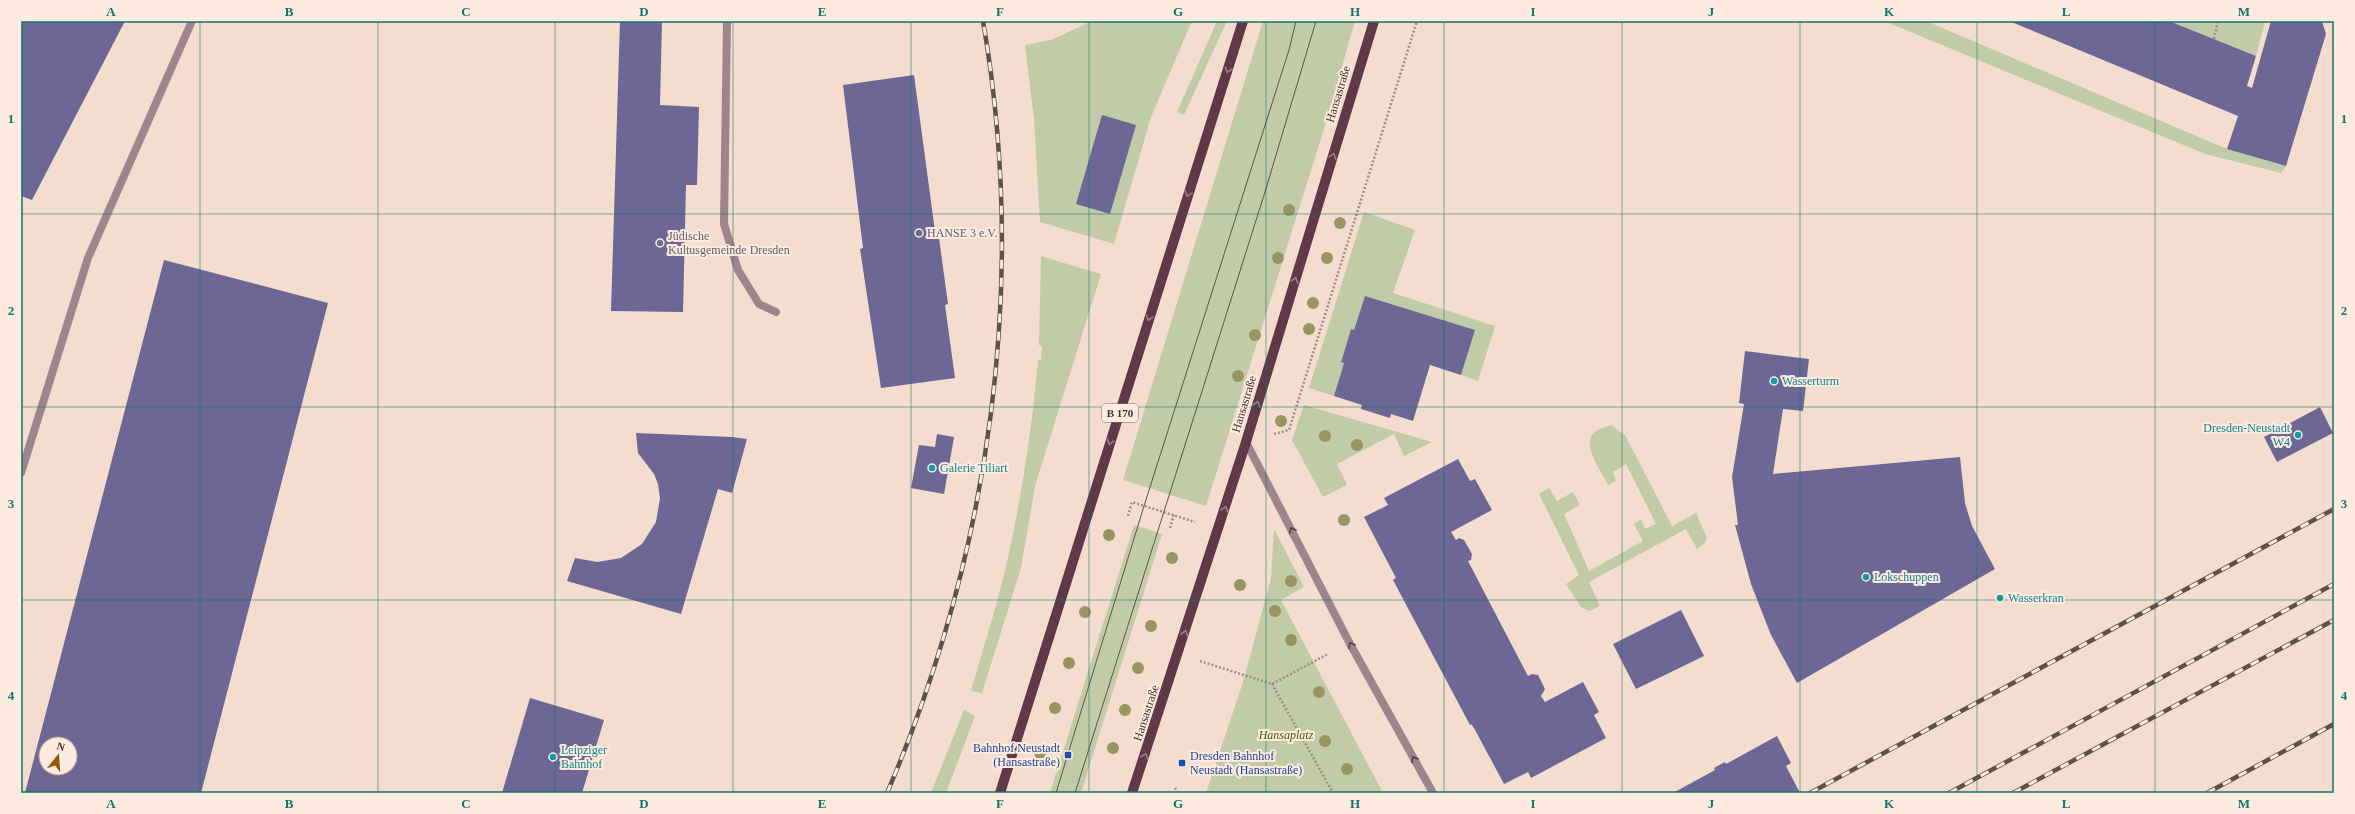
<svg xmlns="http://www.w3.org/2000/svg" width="2355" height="814" viewBox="0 0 2355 814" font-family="Georgia,serif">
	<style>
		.green { fill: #c1cba8 }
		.building { fill: #6c6794; fill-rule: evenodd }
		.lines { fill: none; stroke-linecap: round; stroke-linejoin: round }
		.path { stroke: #9d8d82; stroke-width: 2.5; stroke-dasharray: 2 2; stroke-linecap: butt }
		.lane { stroke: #9d858d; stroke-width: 8 }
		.primary { stroke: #603949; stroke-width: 10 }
		.tram { stroke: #5d524a; stroke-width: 1 }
		.rail-casing { stroke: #5d524a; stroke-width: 4.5 }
		.rail { stroke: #feebdf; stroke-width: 3; stroke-dasharray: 9; stroke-linecap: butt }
		.tree { fill: #989562 }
		.oneway { stroke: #9f8085 }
		.oneway2 { stroke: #4f4340 }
		.grid { fill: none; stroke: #0f766e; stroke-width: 1; stroke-opacity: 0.55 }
		.service-dot { fill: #5c6f8a; stroke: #feebdf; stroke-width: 1.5 }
		.worship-dot { fill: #6b7280; stroke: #feebdf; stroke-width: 1.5 }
		.culture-dot { fill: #0f9aa8; stroke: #feebdf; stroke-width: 1.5 }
		.transit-dot { fill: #1a4fb4; stroke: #feebdf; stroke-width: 1.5 }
		.labels { text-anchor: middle; stroke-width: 4; stroke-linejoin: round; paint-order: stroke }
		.shield { fill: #feebdf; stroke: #766a62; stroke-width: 1 }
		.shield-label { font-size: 11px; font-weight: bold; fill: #3c332d }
		.street-label { font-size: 12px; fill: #3c332d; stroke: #feebdf }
		.service-label { font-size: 12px; fill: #4e5e75; stroke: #feebdf; text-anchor: start }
		.worship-label { font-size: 12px; fill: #5b616d; stroke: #feebdf; text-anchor: start }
		.culture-label { font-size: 12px; fill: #0d838f; stroke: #feebdf; text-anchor: start }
		.park-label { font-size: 12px; font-style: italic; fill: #4c5a0a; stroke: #feebdf }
		.transit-label { font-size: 12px; fill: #164399; stroke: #feebdf; text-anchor: end }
		.neatline { fill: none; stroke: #0f766e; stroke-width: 1.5 }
		.grid-label { font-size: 13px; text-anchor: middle; font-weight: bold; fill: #0f766e }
	</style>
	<rect width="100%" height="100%" fill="#f4ddce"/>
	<g class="green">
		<path d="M1092,21H1192L1151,117L1114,244L1040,222L1034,119L1025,45L1051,40Z"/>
		<path d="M1217,21H1227L1184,115L1177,112Z"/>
		<path d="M1263,21H1355L1328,116L1206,506L1123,480Z"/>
		<path d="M1884,21H1926L2227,149L2286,166L2281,173L2205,154Z"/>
		<path d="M2169,21H2265L2256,56Z"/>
		<path d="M1364,212L1415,230L1393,293L1495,326L1478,381L1461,375L1475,330L1365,296L1354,330L1351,329L1341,361L1344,363L1334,396L1309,388Z"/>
		<path d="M1041,256L1101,274L1035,486L1021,568L982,693L971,691C980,658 991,625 1000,591C1019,516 1031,438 1038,360H1041L1042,346L1039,345Z"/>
		<path d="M1304,405L1432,442L1404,456L1394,434L1337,464L1347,485L1323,497L1292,440Z"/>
		<path d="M1611,425L1625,435L1672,526L1696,513L1707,538L1704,544L1697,549L1686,529L1589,582L1600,606L1590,611L1581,607L1566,584L1579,575L1539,494L1549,488L1557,501L1573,492L1580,505L1564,514L1589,571L1643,541L1634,524L1641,519L1645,529L1656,524L1626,464L1613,472L1616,481L1608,485C1602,472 1579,443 1596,431C1600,428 1607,427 1611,425Z"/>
		<path d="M1134,525L1162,534L1081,793H1050Z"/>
		<path d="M1274,529L1304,587L1281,600L1383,793H1206L1243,682L1271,578Z"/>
		<path d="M964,710L975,716L946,793H931Z"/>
	</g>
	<g class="building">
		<path d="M21,21H125L32,200L21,196Z"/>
		<path d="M620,21H662L660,105L699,107L697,185H686L683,312L611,311Z"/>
		<path d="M2009,21H2169L2256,56L2247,86L2252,88L2271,21H2322L2326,34L2286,166L2227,149L2238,116Z"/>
		<path d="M914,75L936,239L939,238L948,304L945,305L955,378L881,388L860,249L863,248L843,85Z"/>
		<path d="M1102,115L1136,125L1110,214L1076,204Z"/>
		<path d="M164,260L328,303L201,793H25ZM46,744H70V768H46Z"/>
		<path d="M1365,296L1475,330L1461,375L1430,365L1413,421L1391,414L1390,418L1361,409L1362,405L1334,396L1344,363L1341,362L1351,329L1354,330Z"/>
		<path d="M1745,351L1809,359L1803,411L1783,409L1773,474L1960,457L1965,503L1972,526L1995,569L1797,683L1771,635L1751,584L1735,525H1738L1732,477L1744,404L1739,403Z"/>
		<path d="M2320,407L2333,433L2277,462L2264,437Z"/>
		<path d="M636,433L732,437L747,439L732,493L718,489L681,614L567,581L575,558L597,562L621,558L642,544L656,522L660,498L658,484L654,474L638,453Z"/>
		<path d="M937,434L954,437L944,494L911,488L919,445L935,447Z"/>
		<path d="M1458,459L1470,481L1475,479L1492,510L1451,532L1456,540L1459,538L1464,540L1472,554L1471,560L1468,561L1528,676L1532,674L1538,675L1545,689L1541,696L1545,702L1583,682L1599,712L1594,715L1606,738L1531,778L1528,772L1504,784L1474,728L1471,724L1470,725L1393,580L1396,578L1364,517L1388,505L1384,498Z"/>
		<path d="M1681,610L1704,656L1636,689L1613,644Z"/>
		<path d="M530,698L604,720L582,793H502Z"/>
		<path d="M1777,736L1791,763L1786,766L1800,793H1673L1715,770L1714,768L1725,762L1726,764Z"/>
	</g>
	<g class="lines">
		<g class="path">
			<path d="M2214,39L2218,21"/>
			<path d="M1274,434L1289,430L1417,21"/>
			<path d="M1128,516L1132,502L1195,522"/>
			<path d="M1170,528L1174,515"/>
			<path d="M1200,661L1272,684L1328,654"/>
			<path d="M1272,684L1333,793"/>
			<path d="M1175,788L1178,793"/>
		</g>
		<g class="lane">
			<path d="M727,21L724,224L738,270L759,304L776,312"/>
			<path d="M1246,442L1349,642L1433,793"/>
			<path d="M21,473L88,258L192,21"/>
		</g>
		<g class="primary">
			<path d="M1000,793L1243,21"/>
			<path d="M1132,793L1246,442L1374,21"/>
		</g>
		<g class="tram">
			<path d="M1056,793L1144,506L1289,50L1296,21"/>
			<path d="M1075,793L1265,192L1316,21"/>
		</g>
		<g class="rail-casing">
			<g id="rail">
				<path d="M887,793C991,551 1028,281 983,21"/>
				<path d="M1810,793L2334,509"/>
				<path d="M1949,793L2334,584"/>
				<path d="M2013,793L2334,620"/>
				<path d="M2207,793L2334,724"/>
			</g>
		</g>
		<use href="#rail" class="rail"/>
	</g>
	<g class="tree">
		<circle cx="1289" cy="210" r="6"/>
		<circle cx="1340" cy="223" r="6"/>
		<circle cx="1278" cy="258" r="6"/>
		<circle cx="1327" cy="258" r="6"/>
		<circle cx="1313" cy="303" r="6"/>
		<circle cx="1309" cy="329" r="6"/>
		<circle cx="1255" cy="335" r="6"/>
		<circle cx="1238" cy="376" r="6"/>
		<circle cx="1281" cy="421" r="6"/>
		<circle cx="1325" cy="436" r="6"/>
		<circle cx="1357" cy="445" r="6"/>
		<circle cx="1344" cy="520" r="6"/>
		<circle cx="1109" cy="535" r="6"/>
		<circle cx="1172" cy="558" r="6"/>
		<circle cx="1291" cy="581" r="6"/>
		<circle cx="1240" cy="585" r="6"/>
		<circle cx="1275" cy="611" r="6"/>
		<circle cx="1085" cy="612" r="6"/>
		<circle cx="1151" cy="626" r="6"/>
		<circle cx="1291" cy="640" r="6"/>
		<circle cx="1069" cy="663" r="6"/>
		<circle cx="1138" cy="668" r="6"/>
		<circle cx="1319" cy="692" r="6"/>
		<circle cx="1055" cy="708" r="6"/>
		<circle cx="1125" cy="710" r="6"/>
		<circle cx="1325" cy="741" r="6"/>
		<circle cx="1113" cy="748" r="6"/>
		<circle cx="1040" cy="753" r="6"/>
		<circle cx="1347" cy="769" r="6"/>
	</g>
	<defs><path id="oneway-chevron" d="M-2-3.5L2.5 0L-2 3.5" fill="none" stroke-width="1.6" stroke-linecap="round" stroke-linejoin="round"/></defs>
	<g class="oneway">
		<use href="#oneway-chevron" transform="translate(1228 70) rotate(108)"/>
		<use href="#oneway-chevron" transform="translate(1333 156) rotate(-73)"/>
		<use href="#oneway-chevron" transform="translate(1188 194) rotate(108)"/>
		<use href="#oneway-chevron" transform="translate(1295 280) rotate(-73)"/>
		<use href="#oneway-chevron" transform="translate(1149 318) rotate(107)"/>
		<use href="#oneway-chevron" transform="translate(1257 404) rotate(-73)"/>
		<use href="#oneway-chevron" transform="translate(1110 442) rotate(107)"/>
		<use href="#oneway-chevron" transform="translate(1225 509) rotate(-72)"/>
		<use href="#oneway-chevron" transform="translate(1185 633) rotate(-72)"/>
		<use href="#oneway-chevron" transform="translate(1145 756) rotate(-71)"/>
	</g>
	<g class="oneway2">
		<use href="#oneway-chevron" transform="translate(1292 530) rotate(-117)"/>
		<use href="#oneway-chevron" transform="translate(1351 645) rotate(-119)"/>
		<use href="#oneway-chevron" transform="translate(1414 759) rotate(-119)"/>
	</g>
	<path class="grid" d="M200,21V793M378,21V793M555,21V793M733,21V793M911,21V793M1089,21V793M1266,21V793M1444,21V793M1622,21V793M1800,21V793M1977,21V793M2155,21V793M21,214H2334M21,407H2334M21,600H2334"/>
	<circle class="service-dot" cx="919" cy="233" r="4"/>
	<circle class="worship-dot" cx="660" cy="243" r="4"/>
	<g class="culture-dot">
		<circle cx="1774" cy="381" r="4"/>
		<circle cx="2298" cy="435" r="4"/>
		<circle cx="932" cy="468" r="4"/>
		<circle cx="1866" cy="577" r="4"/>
		<circle cx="2000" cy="598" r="4"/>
		<circle cx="553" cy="757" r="4"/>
	</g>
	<g class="transit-dot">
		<rect x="1064" y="751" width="8" height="8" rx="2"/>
		<rect x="1178" y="759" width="8" height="8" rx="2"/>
	</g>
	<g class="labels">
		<rect class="shield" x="1102" y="404" width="36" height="18" rx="3"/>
		<g class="shield-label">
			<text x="1120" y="417">B 170</text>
		</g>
		<g class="street-label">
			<text transform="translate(1338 94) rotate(-73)" y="4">Hansastraße</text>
			<text transform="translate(1244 404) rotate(-73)" y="4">Hansastraße</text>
			<text transform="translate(1146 713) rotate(-72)" y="4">Hansastraße</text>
		</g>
		<g class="service-label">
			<text x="927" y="237">HANSE 3 e.V.</text>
		</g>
		<g class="worship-label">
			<text x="668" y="240">Jüdische<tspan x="668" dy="14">Kultusgemeinde Dresden</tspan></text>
		</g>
		<g class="culture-label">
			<text x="1782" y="385">Wasserturm</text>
			<text x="2290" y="432" text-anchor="end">Dresden-Neustadt<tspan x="2290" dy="14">W4</tspan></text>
			<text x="940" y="472">Galerie Tiliart</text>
			<text x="1874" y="581">Lokschuppen</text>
			<text x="2008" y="602">Wasserkran</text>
			<text x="561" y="754">Leipziger<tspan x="561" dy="14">Bahnhof</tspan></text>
		</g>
		<g class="park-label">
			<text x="1286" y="739">Hansaplatz</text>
		</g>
		<g class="transit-label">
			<text x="1060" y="752">Bahnhof Neustadt<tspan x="1060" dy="14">(Hansastraße)</tspan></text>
			<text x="1190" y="760" text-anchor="start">Dresden Bahnhof<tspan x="1190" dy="14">Neustadt (Hansastraße)</tspan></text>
		</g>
	</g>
	<rect width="2355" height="814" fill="none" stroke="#feebdf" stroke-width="44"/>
	<g transform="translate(58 756) rotate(17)"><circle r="19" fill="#feebdf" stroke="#b0a198"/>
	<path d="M0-3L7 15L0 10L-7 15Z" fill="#8e5a09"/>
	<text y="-6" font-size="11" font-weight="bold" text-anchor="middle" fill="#3c332d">N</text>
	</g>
	<rect x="22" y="22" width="2311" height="770" class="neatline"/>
	<g class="grid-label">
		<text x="111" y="16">A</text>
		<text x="289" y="16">B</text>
		<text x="466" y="16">C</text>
		<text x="644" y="16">D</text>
		<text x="822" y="16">E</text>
		<text x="1000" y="16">F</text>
		<text x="1178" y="16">G</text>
		<text x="1355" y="16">H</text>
		<text x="1533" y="16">I</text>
		<text x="1711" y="16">J</text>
		<text x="1889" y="16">K</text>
		<text x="2066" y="16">L</text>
		<text x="2244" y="16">M</text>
		<text x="11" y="123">1</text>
		<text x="2344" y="123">1</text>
		<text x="11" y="315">2</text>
		<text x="2344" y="315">2</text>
		<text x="11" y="508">3</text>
		<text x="2344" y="508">3</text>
		<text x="11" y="700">4</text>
		<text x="2344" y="700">4</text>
		<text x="111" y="808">A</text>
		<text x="289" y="808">B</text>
		<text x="466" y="808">C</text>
		<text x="644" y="808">D</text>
		<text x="822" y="808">E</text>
		<text x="1000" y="808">F</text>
		<text x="1178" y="808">G</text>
		<text x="1355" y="808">H</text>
		<text x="1533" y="808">I</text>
		<text x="1711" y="808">J</text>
		<text x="1889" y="808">K</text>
		<text x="2066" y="808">L</text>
		<text x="2244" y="808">M</text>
	</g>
</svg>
